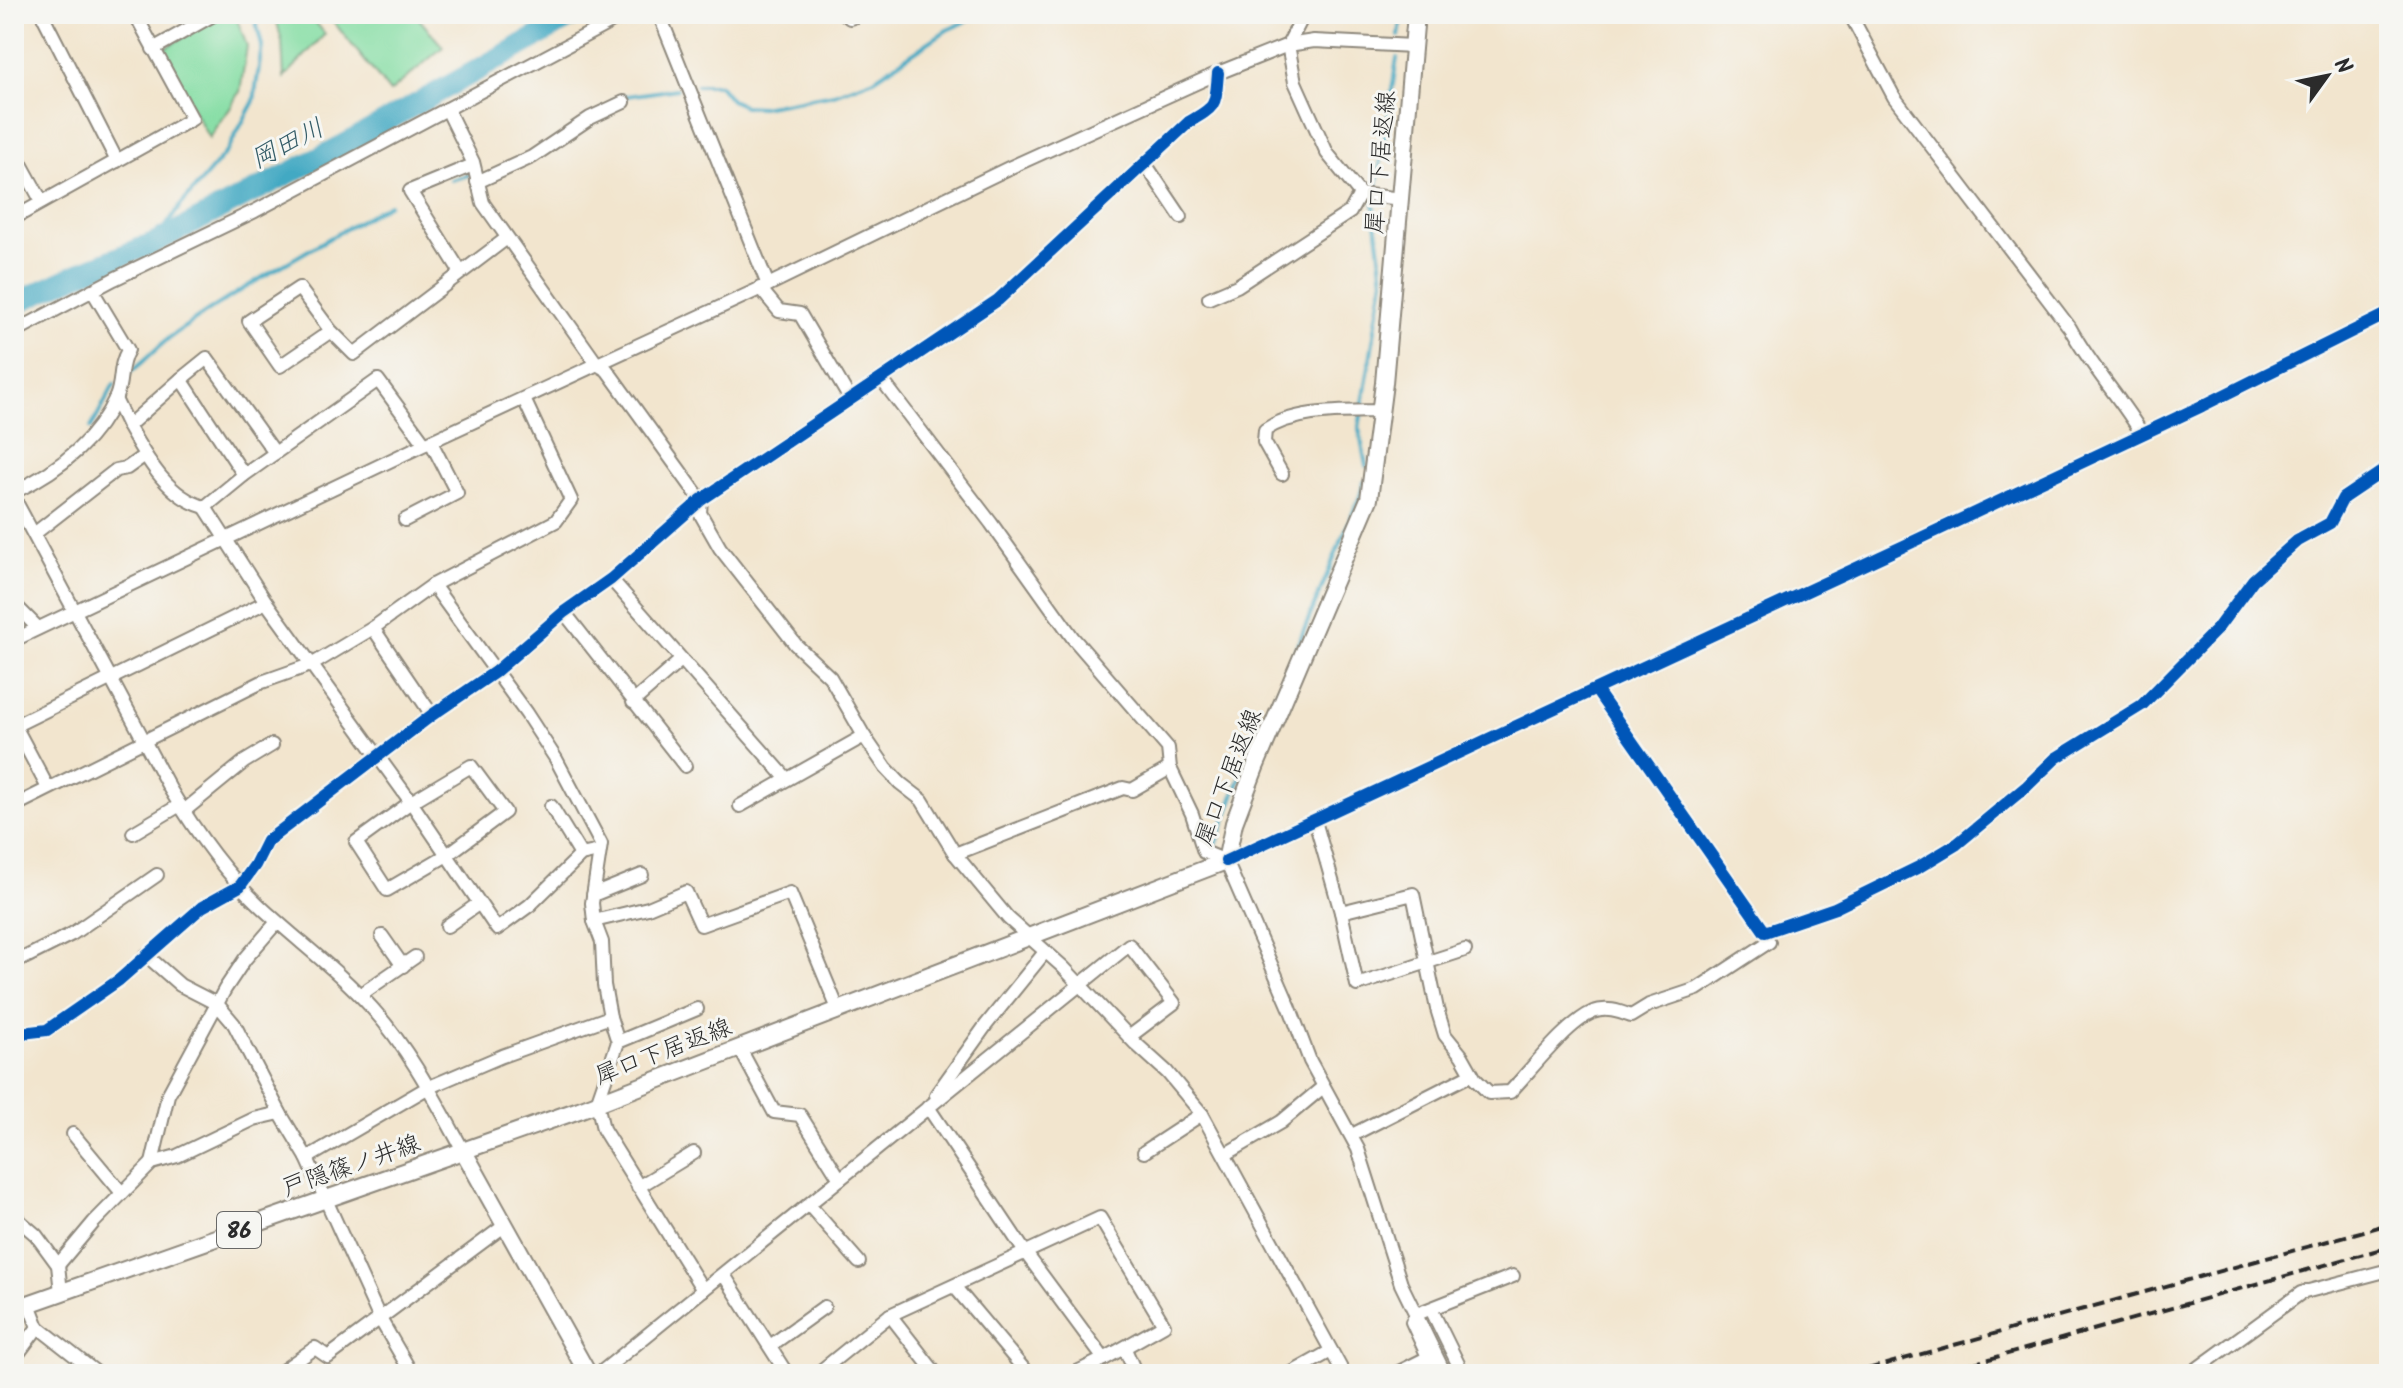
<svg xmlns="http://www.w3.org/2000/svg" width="2403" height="1388" viewBox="0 0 2403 1388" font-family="Kalam,'Klee One',sans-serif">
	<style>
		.green { fill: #83dda3; stroke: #578467; stroke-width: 2 }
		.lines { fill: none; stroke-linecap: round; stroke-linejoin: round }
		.stream { stroke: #43a9c3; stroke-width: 4 }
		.river { stroke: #43a9c3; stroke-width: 22 }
		.minor-casing { stroke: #8e887c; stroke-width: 16 }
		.major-casing { stroke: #8e887c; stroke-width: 20 }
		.minor { stroke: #fff; stroke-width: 12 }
		.major { stroke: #fff; stroke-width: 16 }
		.rail { stroke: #2b2b2b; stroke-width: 4; stroke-dasharray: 12 6; stroke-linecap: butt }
		.cycleway-casing { stroke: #f6f6f2; stroke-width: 17 }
		.cycleway { stroke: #0057b8; stroke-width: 12 }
		.labels { text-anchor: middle; stroke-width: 6; stroke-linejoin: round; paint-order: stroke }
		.shield { fill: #f6f6f2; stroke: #686867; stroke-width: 2 }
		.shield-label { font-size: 22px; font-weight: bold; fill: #2b2b2b }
		.street-label { font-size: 24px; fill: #2b2b2b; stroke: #f6f6f2 }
		.water-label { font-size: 26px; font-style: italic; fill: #355d68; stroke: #f6f6f2 }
	</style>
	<rect width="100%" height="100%" fill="#f6f6f2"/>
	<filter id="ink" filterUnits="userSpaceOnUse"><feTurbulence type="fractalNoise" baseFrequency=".0125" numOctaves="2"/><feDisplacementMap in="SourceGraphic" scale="16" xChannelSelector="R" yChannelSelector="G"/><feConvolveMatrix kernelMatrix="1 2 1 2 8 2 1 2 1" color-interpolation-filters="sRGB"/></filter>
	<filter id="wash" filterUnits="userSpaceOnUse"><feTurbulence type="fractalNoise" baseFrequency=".006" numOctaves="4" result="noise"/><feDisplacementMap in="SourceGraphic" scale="32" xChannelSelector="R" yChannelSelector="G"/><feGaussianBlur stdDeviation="1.8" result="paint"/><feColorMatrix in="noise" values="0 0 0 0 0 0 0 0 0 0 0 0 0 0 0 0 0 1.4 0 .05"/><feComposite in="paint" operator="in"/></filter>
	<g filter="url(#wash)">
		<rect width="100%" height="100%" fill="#f2e5ce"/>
		<g class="green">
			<path d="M223,14H235L247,46L240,92C234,97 234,104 229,110C221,119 215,127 209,138L163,56L165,48Z"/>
			<path d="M275,14H309L325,34L284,78L282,42Z"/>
			<path d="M338,14H415L443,47L390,92L332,20Z"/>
		</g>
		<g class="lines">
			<g class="stream">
				<path d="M1399,36L1402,14"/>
				<path d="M697,85H719L731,100L744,106L761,107L834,94L874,79L947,30L983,14"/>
				<path d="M613,101L619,97L677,89"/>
				<path d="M451,180L468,175"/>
				<path d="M154,243L181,205L227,151L254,101L262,46L254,14"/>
				<path d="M124,377C143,364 157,346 176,333C244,285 317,246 389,204"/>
				<path d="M91,428L114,384"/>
				<path d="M1366,466L1359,428L1383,280L1374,204L1397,58"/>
				<path d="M1261,733L1360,496L1364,482"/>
				<path d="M1212,850L1216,845L1246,762L1256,745"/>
			</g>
			<path class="river" d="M14,304L85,271L154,243L342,146L577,14"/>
		</g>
	</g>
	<g filter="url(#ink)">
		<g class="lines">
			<g class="minor-casing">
				<g id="minor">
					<path d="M42,14L117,161"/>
					<path d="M659,14L768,285"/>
					<path d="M845,14L850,18L862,14"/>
					<path d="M1304,14L1288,45L1295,82L1327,153L1360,194L1401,199"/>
					<path d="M1850,14L1894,97L2070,328C2091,367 2120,397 2142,434"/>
					<path d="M153,49L215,14"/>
					<path d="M447,109L473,162L483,203L597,364L607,370L701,500L700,513L720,548L796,645L830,677L864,736"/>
					<path d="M14,151L42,202"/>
					<path d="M1146,165L1181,217"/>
					<path d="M477,182L532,157L590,118L624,102"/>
					<path d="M14,218L192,119L135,14"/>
					<path d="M460,271L410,191L473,165"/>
					<path d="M760,288L779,311L800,314L850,399"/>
					<path d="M1209,298L1237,286L1350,212L1360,194"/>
					<path d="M331,331L280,366L249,321L299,288L331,331L354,354L507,238"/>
					<path d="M14,332L114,279L255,211L626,14"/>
					<path d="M181,379L128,426C146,457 167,497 205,507"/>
					<path d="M882,380L991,523L1073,638L1168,748L1170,768L1192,814L1204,852L1226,861L1290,1008L1310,1061L1358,1149L1401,1284L1445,1374"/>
					<path d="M115,399L128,426"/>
					<path d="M425,444L378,380L244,475L205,507L266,602L411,802L497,929L530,905L581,855L599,851"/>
					<path d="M1282,474L1264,442L1265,430C1296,409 1345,412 1381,411"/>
					<path d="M244,475L181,379L207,358L275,453"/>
					<path d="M14,492C58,471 96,442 116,397C123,380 118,367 128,350L92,290"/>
					<path d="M14,498L170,789C195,831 223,871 259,905C296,940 338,970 372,1008C410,1050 437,1103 464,1152"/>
					<path d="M405,520L457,493L431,442"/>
					<path d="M34,534L116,470L127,468L145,455"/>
					<path d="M611,579L787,779"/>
					<path d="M433,585L526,713L556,759L601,844L592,903L594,921L602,942L604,985L610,1017L618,1042L597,1103L603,1129L703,1290"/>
					<path d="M14,604L38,628"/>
					<path d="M564,612L685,766"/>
					<path d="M373,628L432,715"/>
					<path d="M14,640L425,444L768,285L1011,167L1218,73L1288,45L1314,41L1413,46"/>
					<path d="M1596,690L1765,932L1835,908L1919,867L1957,844L2027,786L2056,758L2142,705L2217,629L2253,580L2297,541L2330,523L2343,498L2389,467"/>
					<path d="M633,702L681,660"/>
					<path d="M14,726L266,602"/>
					<path d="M15,726L48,788"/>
					<path d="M471,766L505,812L447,855L387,890L356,842L411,802Z"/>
					<path d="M14,806L262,682L313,664L373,628L433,585L556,521L571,500L524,399"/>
					<path d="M551,806L581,855"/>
					<path d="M740,806L864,736L886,768L900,783L922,800L955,854L1008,918L1063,967L1135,1043L1167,1072L1202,1114L1344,1374"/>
					<path d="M184,811L244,762L272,745"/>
					<path d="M1315,821L1341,912L1357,985L1465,950"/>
					<path d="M133,833L180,805"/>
					<path d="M955,854L1123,788L1132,790L1170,768"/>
					<path d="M1226,861L1904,546L2202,406L2389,313"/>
					<path d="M593,895L642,875"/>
					<path d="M1341,912L1413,894L1437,1009L1445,1035L1462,1056L1475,1079L1489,1093L1510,1092C1531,1070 1567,1023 1593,1012C1606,1007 1618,1011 1631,1016L1649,1005L1697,989L1769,942"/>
					<path d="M594,921L648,908L686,892L701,925L790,893L838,1009"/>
					<path d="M447,926L478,904"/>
					<path d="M382,936L403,966"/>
					<path d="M146,955L180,985L217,1004L234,1024L280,1113L307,1158L379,1317L412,1374"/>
					<path d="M14,963L72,934L157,875"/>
					<path d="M360,995L415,957"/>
					<path d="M14,1034L47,1030L119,980L202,907L240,886L255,865L267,841L432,715L495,672L564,612L611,579L701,500L998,300L1189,122C1218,105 1215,106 1218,73"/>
					<path d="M618,1042L697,1009"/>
					<path d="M739,1047L774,1112L800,1115L840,1179"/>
					<path d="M936,1095L986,1025L1045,952"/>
					<path d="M73,1134L122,1193"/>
					<path d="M1352,1135L1472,1074"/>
					<path d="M1144,1152L1202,1114"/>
					<path d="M1226,1154L1281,1122L1323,1087"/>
					<path d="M307,1158L427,1088L502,1056L610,1017"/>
					<path d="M152,1163L168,1095L225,989L245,959L277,922"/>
					<path d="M638,1187L694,1153"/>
					<path d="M809,1205L859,1262"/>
					<path d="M14,1216L36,1235L58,1265L61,1292"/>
					<path d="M58,1265L94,1222L152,1163L177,1156L254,1119L280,1113"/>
					<path d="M724,1275L787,1374"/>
					<path d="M954,1286L1028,1374"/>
					<path d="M29,1304L38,1327L98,1374"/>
					<path d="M1431,1309L1463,1374"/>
					<path d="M890,1315L936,1374"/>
					<path d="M770,1346L824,1307"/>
					<path d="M1125,1349L1136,1374"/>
					<path d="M14,1359L38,1327"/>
					<path d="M1435,1372L1412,1322L1417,1314L1513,1276"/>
					<path d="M278,1374L315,1348L328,1357L504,1226"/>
					<path d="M599,1374L1129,945L1174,1003L1129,1037"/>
					<path d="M817,1374L890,1315L1100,1218L1164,1325L1104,1359L1025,1252L928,1107"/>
					<path d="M1073,1374L1104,1359"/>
					<path d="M1290,1374L1331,1351"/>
					<path d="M1395,1374L1427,1358"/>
					<path d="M2190,1374L2301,1293L2389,1270"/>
				</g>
			</g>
			<g class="major-casing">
				<g id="major">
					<path d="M464,1152L588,1374"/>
					<path d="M14,1309L579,1110L1226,861L1234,823L1256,765L1369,499L1384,383L1416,14"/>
				</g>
			</g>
			<use href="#minor" class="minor"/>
			<use href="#major" class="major"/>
			<g class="rail">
				<path d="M1850,1374L2389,1224"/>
				<path d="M1936,1374L2389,1247"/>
			</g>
			<g class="cycleway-casing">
				<g id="cycleway">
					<path d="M1596,690L1765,932L1835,908L1919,867L1957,844L2027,786L2056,758L2142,705L2217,629L2253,580L2297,541L2330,523L2343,498L2389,467"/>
					<path d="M1226,861L1904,546L2202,406L2389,313"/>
					<path d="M14,1034L47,1030L119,980L202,907L240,886L255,865L267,841L432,715L495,672L564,612L611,579L701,500L998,300L1189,122C1218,105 1215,106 1218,73"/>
				</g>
			</g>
			<use href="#cycleway" class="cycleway"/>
		</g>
	</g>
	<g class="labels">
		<rect class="shield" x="217" y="1212" width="44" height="36" rx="6"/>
		<g class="shield-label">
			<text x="239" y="1238">86</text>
		</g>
		<g class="street-label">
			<text transform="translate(1380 162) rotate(-85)" y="8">犀口下居返線</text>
			<text transform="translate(1228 777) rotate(-69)" y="8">犀口下居返線</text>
			<text transform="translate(663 1051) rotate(-21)" y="8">犀口下居返線</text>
			<text transform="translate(351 1165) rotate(-19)" y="8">戸隠篠ノ井線</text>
		</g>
		<g class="water-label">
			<text transform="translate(287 143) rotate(-27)" y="9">岡田川</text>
		</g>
	</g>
	<rect width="2403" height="1388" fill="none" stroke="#f6f6f2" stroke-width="48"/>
	<g transform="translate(2327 76) rotate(57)" stroke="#f6f6f2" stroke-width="6" paint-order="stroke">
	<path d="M0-6L14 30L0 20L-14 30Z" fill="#2b2b2b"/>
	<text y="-12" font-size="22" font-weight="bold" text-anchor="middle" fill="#2b2b2b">N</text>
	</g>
</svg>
